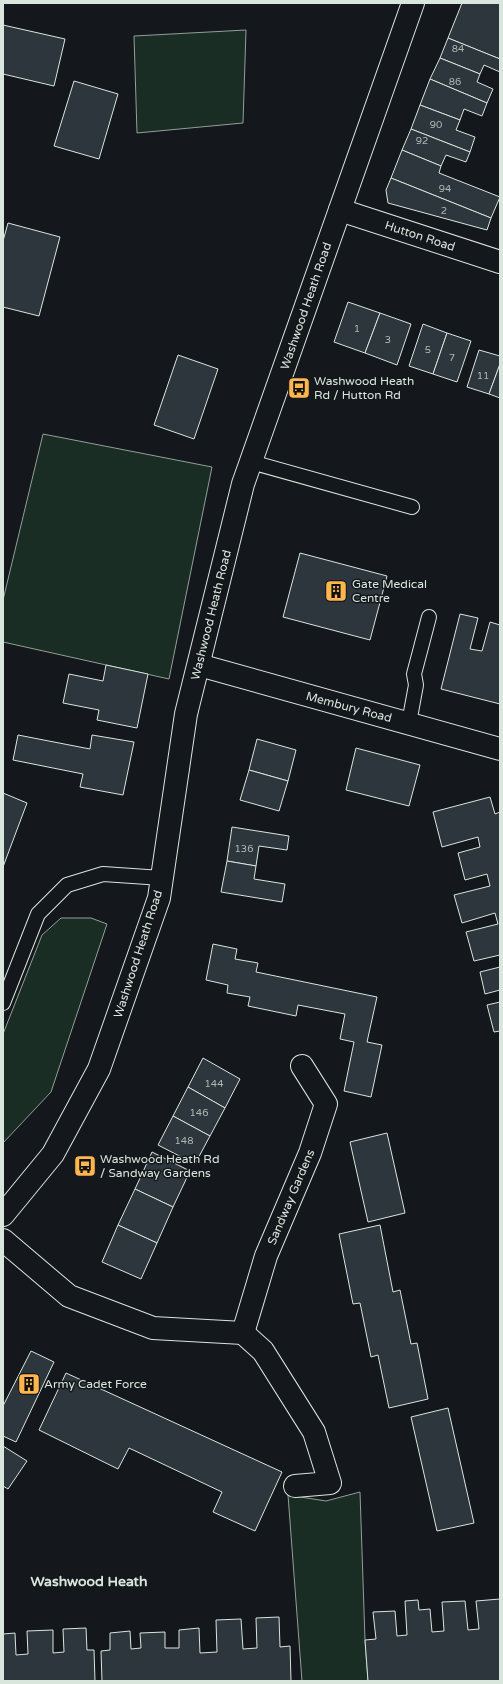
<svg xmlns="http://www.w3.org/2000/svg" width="503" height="1684" viewBox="0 0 503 1684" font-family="'Varela Round',sans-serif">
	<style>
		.green { fill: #1a2d24; stroke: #939e99 }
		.building { fill: #2c363c; stroke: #d8e6dc }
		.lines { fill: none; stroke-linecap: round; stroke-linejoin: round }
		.lane-casing { stroke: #d8e6dc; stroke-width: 16 }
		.street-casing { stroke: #d8e6dc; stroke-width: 24 }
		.secondary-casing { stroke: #d8e6dc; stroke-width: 24 }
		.lane { stroke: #14181c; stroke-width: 14 }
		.street { stroke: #14181c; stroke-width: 22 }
		.secondary { stroke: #14181c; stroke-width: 22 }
		.labels { text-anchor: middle; stroke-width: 3; stroke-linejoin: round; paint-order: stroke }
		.number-label { font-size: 10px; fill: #adbab4 }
		.street-label { font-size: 12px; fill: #d8e6dc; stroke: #14181c }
		.poi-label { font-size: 12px; fill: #d8e6dc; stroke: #14181c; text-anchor: start }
		.quarter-label { font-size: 14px; font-weight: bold; fill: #d8e6dc; stroke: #14181c }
	</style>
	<rect width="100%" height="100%" fill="#14181c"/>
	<g class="green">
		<path d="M246,30L243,123L137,133L134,36Z"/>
		<path d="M43,434L212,467L169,679L3,642V600Z"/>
		<path d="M61,918H91L107,924L51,1092L3,1143V1034L42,935Z"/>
		<path d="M360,1492L365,1640L368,1681H302L288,1495L326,1501Z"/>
	</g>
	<g class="building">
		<path d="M462,3H500V59L448,38Z"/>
		<path d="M3,25L65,39L54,86L3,74Z"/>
		<path d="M448,38L500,59V72L484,65L480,74L440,58Z"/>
		<path d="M440,58L480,74L477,82L493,89L487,103L430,79Z"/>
		<path d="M430,79L487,103L482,116L464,109L460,120L420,105Z"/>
		<path d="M74,81L118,94L99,159L54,146Z"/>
		<path d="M420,105L460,120L456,130L475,137L470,152L411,129Z"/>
		<path d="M411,129L470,152L466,162L446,155L441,166L402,150Z"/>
		<path d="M402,150L441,166L439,173L500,197L491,218L391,178Z"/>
		<path d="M391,178L491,218L487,230L388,203L386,190Z"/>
		<path d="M8,223L60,237L39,316L3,307V241Z"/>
		<path d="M348,302L380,313L365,353L334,342Z"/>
		<path d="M380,313L411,324L397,365L365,353Z"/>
		<path d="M423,324L447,333L433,374L409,366Z"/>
		<path d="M447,333L471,341L457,382L433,374Z"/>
		<path d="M479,350L500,356V364L489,394L467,387Z"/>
		<path d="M178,355L218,369L194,439L154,425Z"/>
		<path d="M500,364V398L489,394Z"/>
		<path d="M300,553L387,576L370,640L283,617Z"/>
		<path d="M460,614L478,618L470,649L482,651L490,622L500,625V704L441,689Z"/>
		<path d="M106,665L148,674L137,728L97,720L99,710L63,703L69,674L103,681Z"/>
		<path d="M18,735L90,749L92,735L134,742L123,795L80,787L83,774L13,760Z"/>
		<path d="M257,739L296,750L288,781L249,770Z"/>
		<path d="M356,748L420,765L409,806L346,790Z"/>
		<path d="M249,770L288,781L279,811L240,800Z"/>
		<path d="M3,793L27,803L3,867Z"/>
		<path d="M490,797L495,814L500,812V955L474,961L466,932L498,924L495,913L462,923L454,895L490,886L487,874L465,880L458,853L480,847L478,837L442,847L433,812Z"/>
		<path d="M232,827L289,836L287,850L259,846L256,866L227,861Z"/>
		<path d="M227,861L256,866L254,879L285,884L282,902L221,892Z"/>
		<path d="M213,944L237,949L235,959L258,963L256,972L377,997L367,1042L382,1045L371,1097L344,1091L354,1042L340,1039L345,1014L298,1005L296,1016L248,1006L250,997L227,993L228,985L206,980Z"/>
		<path d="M500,967V990L485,994L480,972Z"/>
		<path d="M500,1002V1031L494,1032L487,1005Z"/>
		<path d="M203,1058L240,1079L225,1108L188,1087Z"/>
		<path d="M188,1087L225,1108L210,1136L173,1116Z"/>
		<path d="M173,1116L210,1136L195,1164L158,1145Z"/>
		<path d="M387,1133L405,1213L368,1222L350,1142Z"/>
		<path d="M152,1152L190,1171L173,1207L135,1189Z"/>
		<path d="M135,1189L173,1207L157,1243L118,1225Z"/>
		<path d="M118,1225L157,1243L141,1279L102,1262Z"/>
		<path d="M380,1225L393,1292L400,1290L411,1344L417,1343L428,1399L389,1408L378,1355L371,1357L360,1303L353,1304L339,1234Z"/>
		<path d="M31,1351L54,1362L16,1442L3,1436V1406Z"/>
		<path d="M66,1373L282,1472L255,1531L213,1512L222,1492L129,1448L118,1469L39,1430Z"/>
		<path d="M448,1408L474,1523L437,1531L411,1417Z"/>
		<path d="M3,1446L27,1461L8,1489L3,1486Z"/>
		<path d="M500,1599V1681H368L365,1640L376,1639L373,1612L395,1611L397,1636L407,1635L405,1601L418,1600L419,1610L430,1609L432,1632L444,1631L442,1602L465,1601L468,1630L479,1629L476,1601Z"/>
		<path d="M279,1617L280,1647L290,1646L291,1681H102L101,1651L110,1650V1633L130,1631L131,1649L141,1648L140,1633L165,1632V1648H179V1630L199,1628L200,1653L217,1652L216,1620L241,1619L243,1649L257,1648L256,1618Z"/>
		<path d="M86,1628L87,1650H94L95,1681H3V1634L15,1633L16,1655L28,1654L27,1631L53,1630V1653L64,1652L63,1629Z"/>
	</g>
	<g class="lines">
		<g class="lane-casing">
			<g id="lane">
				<path d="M251,462L412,507"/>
				<path d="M409,723L416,685L414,674L429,617"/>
				<path d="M3,1003L38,914L67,885L103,874L162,878"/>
			</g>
		</g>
		<g class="street-casing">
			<g id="street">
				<path d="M340,210L500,262"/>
				<path d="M199,665L500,749"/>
				<path d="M3,1240L69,1296L153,1328L243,1333L266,1256L310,1153L326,1104L302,1066"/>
				<path d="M243,1333L263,1351L314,1432L330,1483L295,1486"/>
			</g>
		</g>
		<g class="secondary-casing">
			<path id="secondary" d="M3,1215L53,1154L99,1069L159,898L186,714L243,484L413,3"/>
		</g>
		<use href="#lane" class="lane"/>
		<use href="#street" class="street"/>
		<use href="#secondary" class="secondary"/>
	</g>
	<defs>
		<g id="bus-square" transform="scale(1.15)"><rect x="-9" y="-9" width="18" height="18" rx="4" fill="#ffb74d" stroke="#14181c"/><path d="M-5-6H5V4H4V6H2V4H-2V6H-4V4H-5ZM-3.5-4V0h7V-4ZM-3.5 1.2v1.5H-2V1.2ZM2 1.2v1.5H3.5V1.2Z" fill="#111"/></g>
		<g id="building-square" transform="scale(1.15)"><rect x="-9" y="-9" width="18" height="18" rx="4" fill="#ffb74d" stroke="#14181c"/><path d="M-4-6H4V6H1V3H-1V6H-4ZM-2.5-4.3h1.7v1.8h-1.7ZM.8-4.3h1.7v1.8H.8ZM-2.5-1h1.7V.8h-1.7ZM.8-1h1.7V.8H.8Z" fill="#111"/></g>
	</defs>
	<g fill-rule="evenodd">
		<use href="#bus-square" x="299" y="388"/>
		<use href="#building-square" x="336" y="591"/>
		<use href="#bus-square" x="85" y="1166"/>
		<use href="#building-square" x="29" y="1384"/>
	</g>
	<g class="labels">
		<g class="number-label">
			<text x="458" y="52">84</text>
			<text x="455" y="85">86</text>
			<text x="436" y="128">90</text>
			<text x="422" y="144">92</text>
			<text x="445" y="192">94</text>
			<text x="444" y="214">2</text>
			<text x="357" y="332">1</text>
			<text x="388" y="343">3</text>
			<text x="428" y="353">5</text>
			<text x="452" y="361">7</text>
			<text x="483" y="379">11</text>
			<text x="244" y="852">136</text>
			<text x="214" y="1087">144</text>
			<text x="199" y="1116">146</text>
			<text x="184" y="1144">148</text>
		</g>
		<g class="street-label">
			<text transform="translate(420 236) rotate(18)" y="4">Hutton Road</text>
			<text transform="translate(306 306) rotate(-71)" y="4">Washwood Heath Road</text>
			<text transform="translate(211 615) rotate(-76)" y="4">Washwood Heath Road</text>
			<text transform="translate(349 707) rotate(15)" y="4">Membury Road</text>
			<text transform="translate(138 954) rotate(-72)" y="4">Washwood Heath Road</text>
			<text transform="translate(291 1197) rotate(-67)" y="4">Sandway Gardens</text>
		</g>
		<g class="poi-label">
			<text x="314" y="385">Washwood Heath<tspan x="314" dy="14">Rd / Hutton Rd</tspan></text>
			<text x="352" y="588">Gate Medical<tspan x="352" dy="14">Centre</tspan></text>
			<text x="100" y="1163">Washwood Heath Rd<tspan x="100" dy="14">/ Sandway Gardens</tspan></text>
			<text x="44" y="1388">Army Cadet Force</text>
		</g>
		<g class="quarter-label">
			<text x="89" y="1586">Washwood Heath</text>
		</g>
	</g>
	<rect width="503" height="1684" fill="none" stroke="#d8e6dc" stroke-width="8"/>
</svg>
